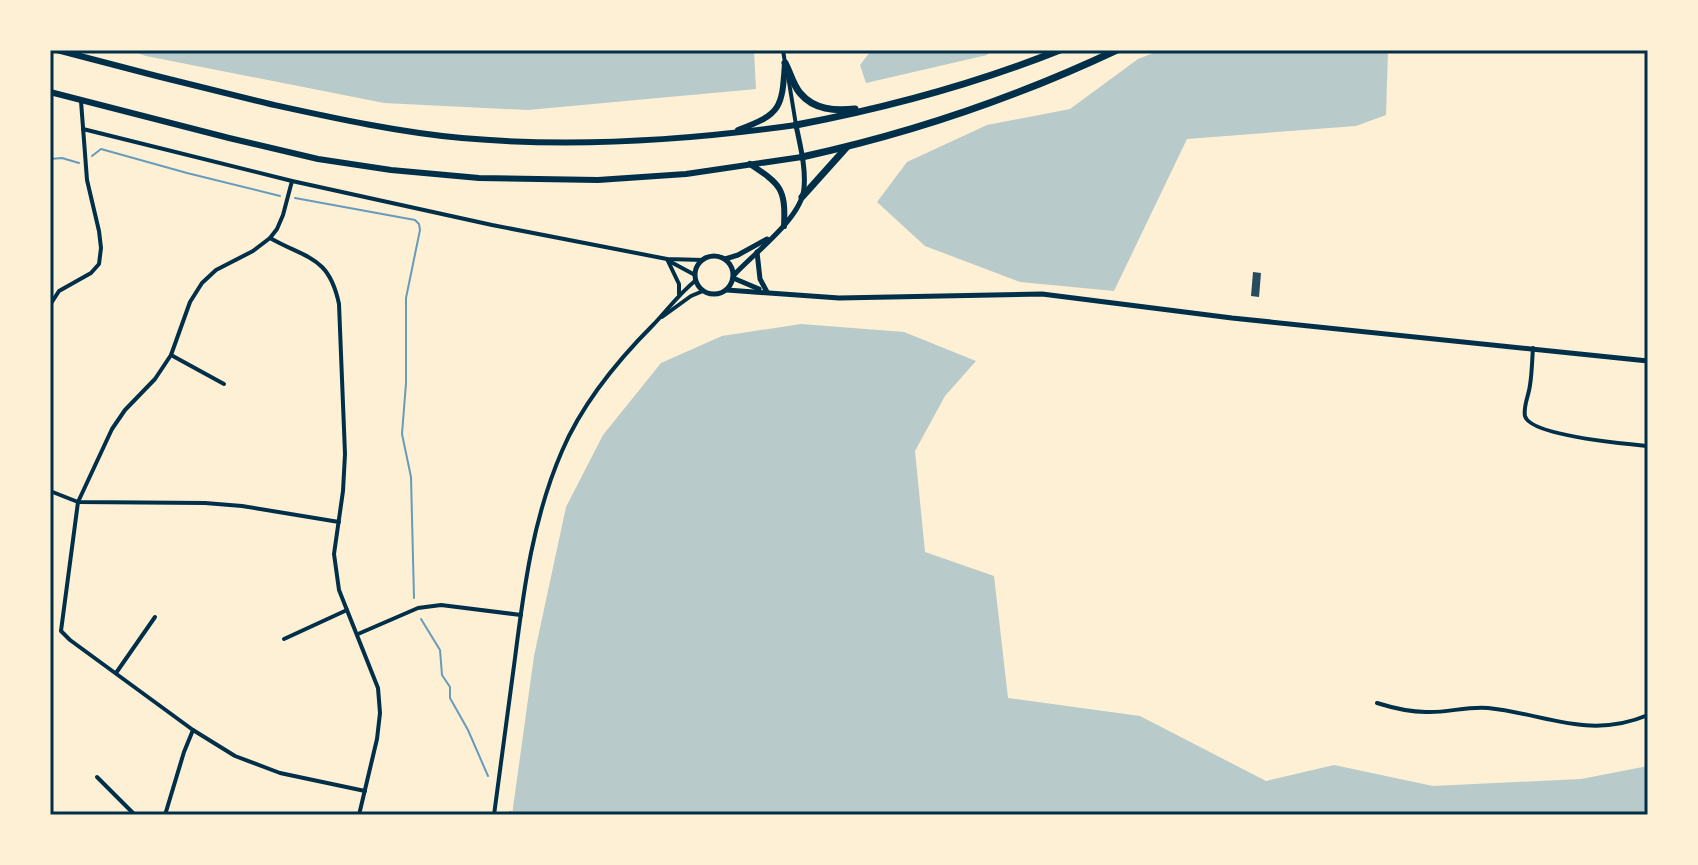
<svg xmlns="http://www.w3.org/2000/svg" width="1698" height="865" viewBox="0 0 1698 865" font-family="Ubuntu,sans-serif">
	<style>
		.green { fill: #b9caca }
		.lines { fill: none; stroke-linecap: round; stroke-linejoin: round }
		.stream { stroke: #669bbc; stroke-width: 2 }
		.building { fill: #264d5e }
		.minor { stroke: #003049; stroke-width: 4 }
		.tertiary { stroke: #003049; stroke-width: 4 }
		.secondary { stroke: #003049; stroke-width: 5 }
		.trunk { stroke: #003049; stroke-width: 6 }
		.motorway { stroke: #003049; stroke-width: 7 }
		.neatline { fill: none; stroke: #003049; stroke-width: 3 }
	</style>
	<rect width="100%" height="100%" fill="#fdf0d5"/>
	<g class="green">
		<path d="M129,50H754L756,89L528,110L384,103L146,56Z"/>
		<path d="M867,50H991L987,55L866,83L860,65L870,52Z"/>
		<path d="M1161,50H1388L1386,115L1356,126L1187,139L1114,291L1020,282L925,246L877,202L907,162L987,125L1070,109L1138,59Z"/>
		<path d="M801,324L904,332L976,361L945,396L915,451L925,552L994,576L1008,698L1140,716L1266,781L1334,765L1433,786L1581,779L1648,766V815H512L534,656L566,507L603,435L661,363L722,336Z"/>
	</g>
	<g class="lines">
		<g class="stream">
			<path d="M92,156L101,149L187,173L280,196"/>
			<path d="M50,159L62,158L79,163"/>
			<path d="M295,198L415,220L419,224L420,230L406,298V383L402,434L411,477L414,598"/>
			<path d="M421,619L440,650L442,675L450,687V698L468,730L488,776"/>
			<path d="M510,812L516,815"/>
		</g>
	</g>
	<path class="building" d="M1253,272L1261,273L1259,297L1251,296Z"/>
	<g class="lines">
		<g class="minor">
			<path d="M83,129L292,181L492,225L667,259L703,260"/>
			<path d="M292,181L283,215L277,229L270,238L253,251L216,270L202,283L190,302L171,355L155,379L125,410L112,429L78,502L61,631L70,640L193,730L235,756L280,773L365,791"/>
			<path d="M270,238C307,259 329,256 339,304L345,454L343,491L334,554L339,590L378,688L380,713L377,739L359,815"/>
			<path d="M667,259L679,284V294"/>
			<path d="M669,261L695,275"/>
			<path d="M50,305L59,291L91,273L99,264L101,248L99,231L87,180L81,101"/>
			<path d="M1533,348C1532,361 1532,373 1530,385C1529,395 1523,406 1525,416C1530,436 1627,444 1648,446"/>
			<path d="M171,355L224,384"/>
			<path d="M50,491L78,502L205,503L242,506L339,522"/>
			<path d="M358,634L418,608L441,605L521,615"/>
			<path d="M284,639L347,610"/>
			<path d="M116,673L155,617"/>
			<path d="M1377,703C1393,708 1409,712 1426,712C1447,713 1467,706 1488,708C1546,714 1589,740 1648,715"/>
			<path d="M97,777L135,815"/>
			<path d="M165,815L184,752L193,730"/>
		</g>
		<g class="tertiary">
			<path d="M783,50L785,63"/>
			<path d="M788,76L796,125"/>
			<path d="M662,317L691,296L703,291"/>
			<path d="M494,815C501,763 508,710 515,658C524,587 533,518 562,451C582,404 618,360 654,324C669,308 678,295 696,280"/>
		</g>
		<g class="secondary">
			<path d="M757,252L760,279L767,292"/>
			<circle cx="714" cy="275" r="19"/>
			<path d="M725,259L738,255L767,239"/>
			<path d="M734,275C754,253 802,218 804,188C806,167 800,145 796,125"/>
			<path d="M733,278L759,289"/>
			<path d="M727,290L839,298L1042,294L1232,318L1648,361"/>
		</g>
		<g class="trunk">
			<path d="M57,50C128,69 199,87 270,104C334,118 397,132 462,138C574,148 684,141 796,125"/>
			<path d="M50,92L229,138L318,159L391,170L479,178L598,180L686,174L802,157"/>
			<path d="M738,130C782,114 782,107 785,63"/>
			<path d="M750,164C780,184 786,188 784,226"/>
		</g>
		<g class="motorway">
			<path d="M785,63C790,72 793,85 800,93C814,110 835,111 855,109"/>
			<path d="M796,125C886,108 975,84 1060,50"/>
			<path d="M802,157C913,133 1015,98 1117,50"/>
			<path d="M802,197L846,148"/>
		</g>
	</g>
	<rect width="1698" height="865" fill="none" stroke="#fdf0d5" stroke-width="104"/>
	<rect x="52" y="52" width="1594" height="761" class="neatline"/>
</svg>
